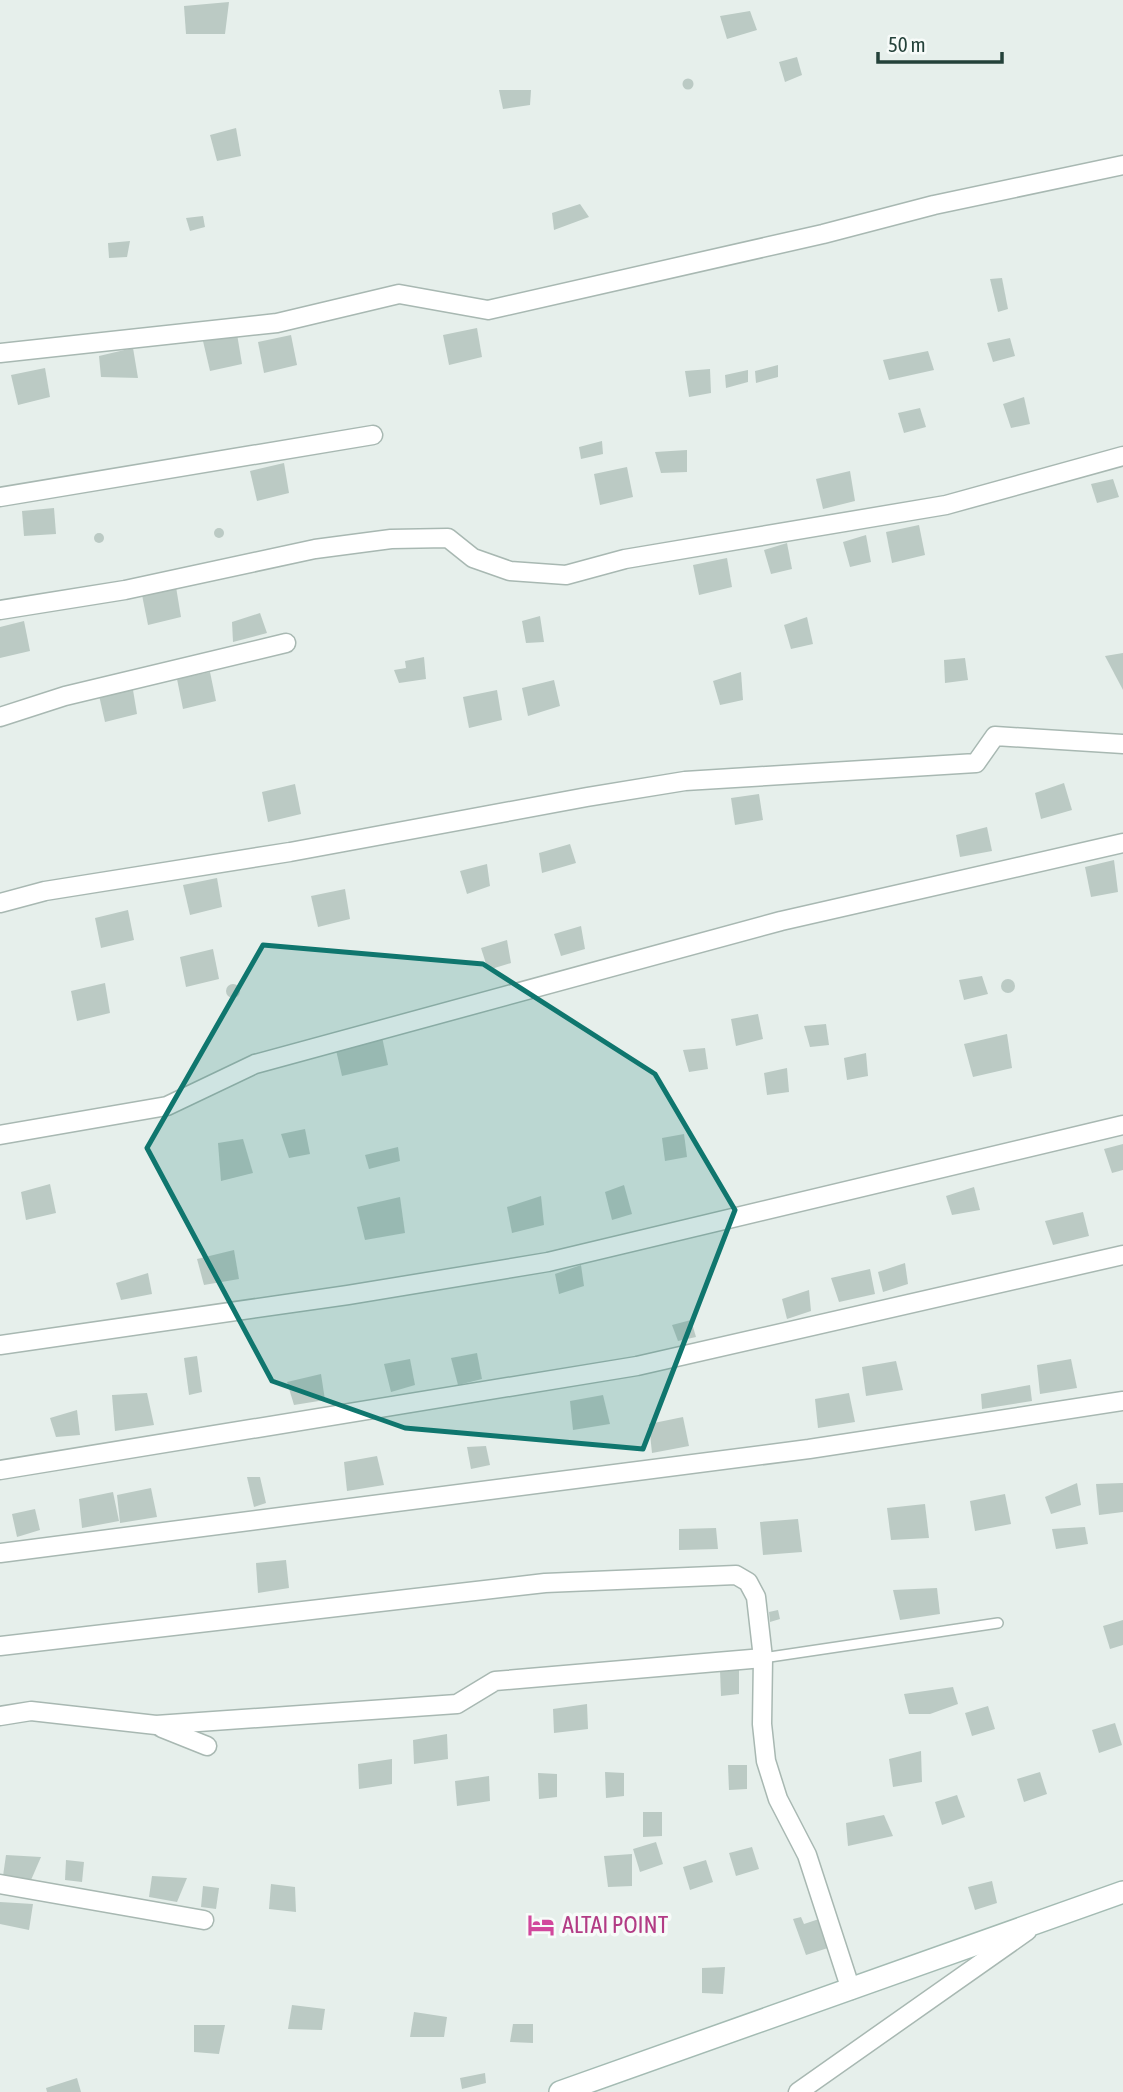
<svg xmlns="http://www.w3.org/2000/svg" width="1123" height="2092" viewBox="0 0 1123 2092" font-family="'Asap Condensed',sans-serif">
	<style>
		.building { fill: #bbcac4 }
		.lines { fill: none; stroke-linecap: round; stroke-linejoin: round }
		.lane-casing { stroke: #a8b8b2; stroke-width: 12 }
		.street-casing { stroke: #a8b8b2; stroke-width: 21 }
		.secondary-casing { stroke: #a4bbb3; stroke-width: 24 }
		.lane { stroke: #fff; stroke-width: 9 }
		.street { stroke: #fff; stroke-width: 18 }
		.secondary { stroke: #fff; stroke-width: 21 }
		.marked { fill: #0f766e; fill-opacity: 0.2; stroke: #0f766e; stroke-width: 5; stroke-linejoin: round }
		.labels { text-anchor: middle; stroke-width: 7; stroke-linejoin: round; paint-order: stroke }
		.hotel-label { font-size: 24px; fill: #b23c85; stroke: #f7fbf9; text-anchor: start }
	</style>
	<rect width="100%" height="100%" fill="#e6efeb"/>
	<g class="building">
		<path d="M229,2L225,34H186L184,6Z"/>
		<path d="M750,11L757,30L727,39L720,16Z"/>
		<path d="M797,57L802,75L785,82L779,62Z"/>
		<circle cx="688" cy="84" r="5.5"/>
		<path d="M499,90H531L530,105L503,109Z"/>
		<path d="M236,128L241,156L217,161L210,135Z"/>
		<path d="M580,204L589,217L554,230L552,213Z"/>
		<path d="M203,216L205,227L190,231L186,218Z"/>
		<path d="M130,241L127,257L109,258L108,243Z"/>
		<path d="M1002,278L1008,309L998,312L990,279Z"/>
		<path d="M477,328L482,357L449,365L443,335Z"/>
		<path d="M237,334L242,364L210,371L203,341Z"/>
		<path d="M291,335L297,365L264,373L258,342Z"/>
		<path d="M1010,338L1015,356L993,362L987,343Z"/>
		<path d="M133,348L138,378L101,377L99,356Z"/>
		<path d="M928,351L934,370L889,380L883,360Z"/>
		<path d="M778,365V377L756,383L755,371Z"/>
		<path d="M45,368L50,397L18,405L11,375Z"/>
		<path d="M710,369L711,393L689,397L685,371Z"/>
		<path d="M748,370V382L726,388L725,375Z"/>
		<path d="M1024,397L1030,424L1011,428L1003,404Z"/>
		<path d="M920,408L926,427L904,433L898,413Z"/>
		<path d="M602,441L603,454L581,459L579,447Z"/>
		<path d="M687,450V472L661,473L655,452Z"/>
		<path d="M284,463L289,493L257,501L250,471Z"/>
		<path d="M627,467L633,497L600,505L594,474Z"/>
		<path d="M850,471L855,501L823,509L816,479Z"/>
		<path d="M1113,479L1119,497L1097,503L1091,484Z"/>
		<path d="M54,508L56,534L24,536L22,511Z"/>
		<path d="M919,525L925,555L892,563L886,532Z"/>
		<circle cx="219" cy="533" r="5"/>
		<circle cx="99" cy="538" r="5"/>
		<path d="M866,535L871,562L850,567L843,542Z"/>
		<path d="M787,543L792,569L771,574L764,550Z"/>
		<path d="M727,558L732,587L699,595L693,565Z"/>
		<path d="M176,587L181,617L148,625L142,595Z"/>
		<path d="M260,613L267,633L233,642L232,622Z"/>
		<path d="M540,616L544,642L526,643L522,621Z"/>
		<path d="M807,617L813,644L791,649L784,625Z"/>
		<path d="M24,621L30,651L0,658V627Z"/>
		<path d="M1123,653V690L1105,656Z"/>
		<path d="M424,657L426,679L399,683L394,670L406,668L405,661Z"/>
		<path d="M965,658L968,680L945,683L944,660Z"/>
		<path d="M210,672L216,701L183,709L177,679Z"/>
		<path d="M741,672L743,700L720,705L713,681Z"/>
		<path d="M554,680L560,706L528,716L522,688Z"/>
		<path d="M132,684L137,714L105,722L98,691Z"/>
		<path d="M497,690L502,720L469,728L463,697Z"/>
		<path d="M1064,783L1072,810L1041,819L1035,793Z"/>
		<path d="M295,784L301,814L268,822L262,792Z"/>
		<path d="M759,794L763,820L735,825L731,798Z"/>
		<path d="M987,827L992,851L960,857L956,835Z"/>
		<path d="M570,844L576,863L542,873L539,853Z"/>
		<path d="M1114,860L1118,892L1091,897L1085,867Z"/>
		<path d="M487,864L490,886L467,894L460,871Z"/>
		<path d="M217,878L222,907L190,915L183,885Z"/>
		<path d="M345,889L350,919L318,927L311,896Z"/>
		<path d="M128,910L134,940L101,948L95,918Z"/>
		<path d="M581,926L585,949L561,956L554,934Z"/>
		<path d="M507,940L511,963L488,970L481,948Z"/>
		<path d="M213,949L219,979L186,987L180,957Z"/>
		<path d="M982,976L988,994L964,1000L959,980Z"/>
		<circle cx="1008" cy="986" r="7"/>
		<path d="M105,983L110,1013L77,1021L71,991Z"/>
		<circle cx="233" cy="991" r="7"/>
		<path d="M758,1014L763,1039L736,1046L731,1019Z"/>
		<path d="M826,1024L829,1045L810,1047L804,1026Z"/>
		<path d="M1007,1034L1012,1068L973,1077L964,1044Z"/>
		<path d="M382,1037L388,1065L342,1076L336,1050Z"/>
		<path d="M705,1048L708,1069L689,1072L683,1050Z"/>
		<path d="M866,1053L868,1076L847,1080L844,1058Z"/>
		<path d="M787,1068L789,1092L767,1095L764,1073Z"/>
		<path d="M305,1129L310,1154L289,1158L281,1134Z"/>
		<path d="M684,1134L687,1157L665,1161L662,1138Z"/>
		<path d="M243,1139L253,1173L221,1181L218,1143Z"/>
		<path d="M1123,1144V1170L1112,1173L1104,1149Z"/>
		<path d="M398,1147L400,1161L369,1169L365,1155Z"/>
		<path d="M50,1184L56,1213L26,1220L21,1192Z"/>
		<path d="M624,1185L632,1214L612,1220L605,1192Z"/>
		<path d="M974,1187L980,1210L952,1215L946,1196Z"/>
		<path d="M541,1196L544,1225L512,1233L507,1207Z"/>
		<path d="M400,1197L405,1233L365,1240L357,1207Z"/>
		<path d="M1083,1212L1089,1236L1053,1245L1045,1221Z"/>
		<path d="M234,1250L239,1279L204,1285L197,1259Z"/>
		<path d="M905,1263L908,1284L883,1292L878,1272Z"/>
		<path d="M581,1265L584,1286L559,1294L555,1274Z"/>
		<path d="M870,1269L875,1294L839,1302L831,1278Z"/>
		<path d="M148,1273L152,1294L121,1300L116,1283Z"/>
		<path d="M809,1290L811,1311L787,1319L782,1299Z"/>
		<path d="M691,1320L696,1337L678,1341L672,1325Z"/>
		<path d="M477,1353L482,1379L458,1385L451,1358Z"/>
		<path d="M197,1356L202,1392L189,1395L184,1358Z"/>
		<path d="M410,1359L415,1385L391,1392L384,1364Z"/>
		<path d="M1071,1359L1077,1388L1040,1394L1037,1365Z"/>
		<path d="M896,1361L903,1390L866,1396L862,1367Z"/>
		<path d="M321,1374L325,1400L294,1405L287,1382Z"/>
		<path d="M1030,1385L1032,1401L982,1409L981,1394Z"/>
		<path d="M147,1393L154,1425L115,1431L112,1395Z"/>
		<path d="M849,1393L855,1422L818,1428L815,1399Z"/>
		<path d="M603,1395L610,1424L573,1430L570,1401Z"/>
		<path d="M77,1410L80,1435L56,1437L50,1418Z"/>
		<path d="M683,1417L689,1446L652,1453L649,1424Z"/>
		<path d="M486,1446L490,1465L471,1469L467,1447Z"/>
		<path d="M377,1456L384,1485L347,1491L344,1462Z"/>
		<path d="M247,1477H260L266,1503L254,1507Z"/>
		<path d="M1077,1483L1081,1505L1051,1514L1045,1497Z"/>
		<path d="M1123,1483V1512L1099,1515L1096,1484Z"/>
		<path d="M151,1488L157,1517L120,1523L117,1495Z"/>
		<path d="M113,1492L119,1521L82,1528L79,1499Z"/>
		<path d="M1005,1494L1011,1524L975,1531L970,1501Z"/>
		<path d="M925,1504L929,1538L891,1540L887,1508Z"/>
		<path d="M35,1509L40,1530L17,1537L12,1514Z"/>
		<path d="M798,1519L802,1552L763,1555L760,1522Z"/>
		<path d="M1085,1527L1088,1544L1056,1549L1052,1529Z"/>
		<path d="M716,1528L718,1549L679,1550V1529Z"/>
		<path d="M286,1560L289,1588L258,1593L256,1563Z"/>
		<path d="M937,1588L940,1614L900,1620L893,1590Z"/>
		<path d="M778,1610L780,1619L770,1622L769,1612Z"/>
		<path d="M1123,1620V1645L1110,1649L1103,1626Z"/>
		<path d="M720,1670H739V1694L721,1696Z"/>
		<path d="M953,1687L958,1704L930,1714H909L904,1694Z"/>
		<path d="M587,1704L588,1729L554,1733L553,1709Z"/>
		<path d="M988,1706L995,1729L972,1736L965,1713Z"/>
		<path d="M1115,1723L1122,1745L1099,1753L1092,1730Z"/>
		<path d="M447,1734L448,1759L414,1764L413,1740Z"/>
		<path d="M921,1751L922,1782L893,1787L889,1759Z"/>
		<path d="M392,1759V1784L359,1789L358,1764Z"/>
		<path d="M728,1765H747V1789L729,1790Z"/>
		<path d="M605,1772L624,1773V1796L606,1798Z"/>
		<path d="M1040,1772L1047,1794L1024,1802L1017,1779Z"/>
		<path d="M538,1773L557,1774V1797L539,1799Z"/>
		<path d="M489,1776L490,1801L457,1806L455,1781Z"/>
		<path d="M957,1795L965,1817L942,1825L935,1802Z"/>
		<path d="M643,1812H662V1836L643,1837Z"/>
		<path d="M884,1815L893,1836L848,1846L846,1823Z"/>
		<path d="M656,1842L663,1864L640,1872L633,1849Z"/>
		<path d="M752,1847L759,1869L736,1876L729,1853Z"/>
		<path d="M632,1854V1886L608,1887L604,1856Z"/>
		<path d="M6,1855L41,1857L31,1880L3,1876Z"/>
		<path d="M66,1860L84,1862L82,1882L65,1880Z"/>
		<path d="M706,1860L713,1882L690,1890L683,1867Z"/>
		<path d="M152,1876L187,1878L177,1902L149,1897Z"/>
		<path d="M992,1881L997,1903L975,1910L968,1887Z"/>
		<path d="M271,1884L295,1887L296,1912L269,1909Z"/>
		<path d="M203,1886L219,1888L216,1909L201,1907Z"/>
		<path d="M0,1902L33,1904L29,1930L0,1924Z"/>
		<path d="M801,1917L804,1924L822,1918L831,1947L806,1955L793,1919Z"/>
		<path d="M725,1967L723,1994L702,1993V1968Z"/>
		<path d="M292,2005L325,2009L322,2030L288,2029Z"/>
		<path d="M414,2012L447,2017L444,2037H410Z"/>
		<path d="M513,2024H533V2043L510,2042Z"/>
		<path d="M194,2025H225L219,2054L194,2052Z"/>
		<path d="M485,2073L486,2083L462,2089L460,2078Z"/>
		<path d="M77,2078L81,2092H47L46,2088Z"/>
	</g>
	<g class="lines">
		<g class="lane-casing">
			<path id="lane" d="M763,1658L998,1623"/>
		</g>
		<g class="street-casing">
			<g id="street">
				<path d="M0,353L277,323L399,294L488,310L823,234L934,205L1123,165"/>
				<path d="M0,497L373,435"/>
				<path d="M0,610L125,590L315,549L391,539L448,538L473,558L510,571L566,575L625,559L946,505L1123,456"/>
				<path d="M0,717L65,696L286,643"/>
				<path d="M0,903L45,891L290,852L587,797L685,781L976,763L995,736L1123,744"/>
				<path d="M0,1135L167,1106L255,1064L781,921L1123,843"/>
				<path d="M0,1345L348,1295L548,1262L1123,1125"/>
				<path d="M0,1470L637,1366L1123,1255"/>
				<path d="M0,1553L809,1449L1123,1401"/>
				<path d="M0,1646L545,1583L736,1575L748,1582L756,1597L763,1658L762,1724L766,1761L778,1799L807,1855L851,1990"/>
				<path d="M0,1716L31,1711L156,1725L457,1704L495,1681L763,1658"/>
				<path d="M162,1728L207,1746"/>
				<path d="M0,1884L204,1920"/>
				<path d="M798,2092L1027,1931"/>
			</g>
		</g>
		<g class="secondary-casing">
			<path id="secondary" d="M560,2092L1123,1892"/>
		</g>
		<use href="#lane" class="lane"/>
		<use href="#street" class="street"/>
		<use href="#secondary" class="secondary"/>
	</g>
	<path class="marked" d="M263,945L483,964L655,1074L735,1210L643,1449L405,1428L272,1381L147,1148Z"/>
	<defs>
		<g id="hotel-bare" transform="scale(2.1)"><path d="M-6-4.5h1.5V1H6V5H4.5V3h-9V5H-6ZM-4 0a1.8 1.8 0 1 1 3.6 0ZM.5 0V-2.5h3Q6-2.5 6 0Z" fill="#d1479c" stroke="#f7fbf9" stroke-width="2.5" paint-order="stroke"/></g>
	</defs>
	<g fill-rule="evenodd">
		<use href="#hotel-bare" x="541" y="1925"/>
	</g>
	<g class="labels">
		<g class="hotel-label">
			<text x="562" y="1933">ALTAI POINT</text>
		</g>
	</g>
	<path d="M878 52v10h124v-10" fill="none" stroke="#24423a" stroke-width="3.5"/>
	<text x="888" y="52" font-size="21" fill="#24423a" stroke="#f7fbf9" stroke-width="5" paint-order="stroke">50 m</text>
</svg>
